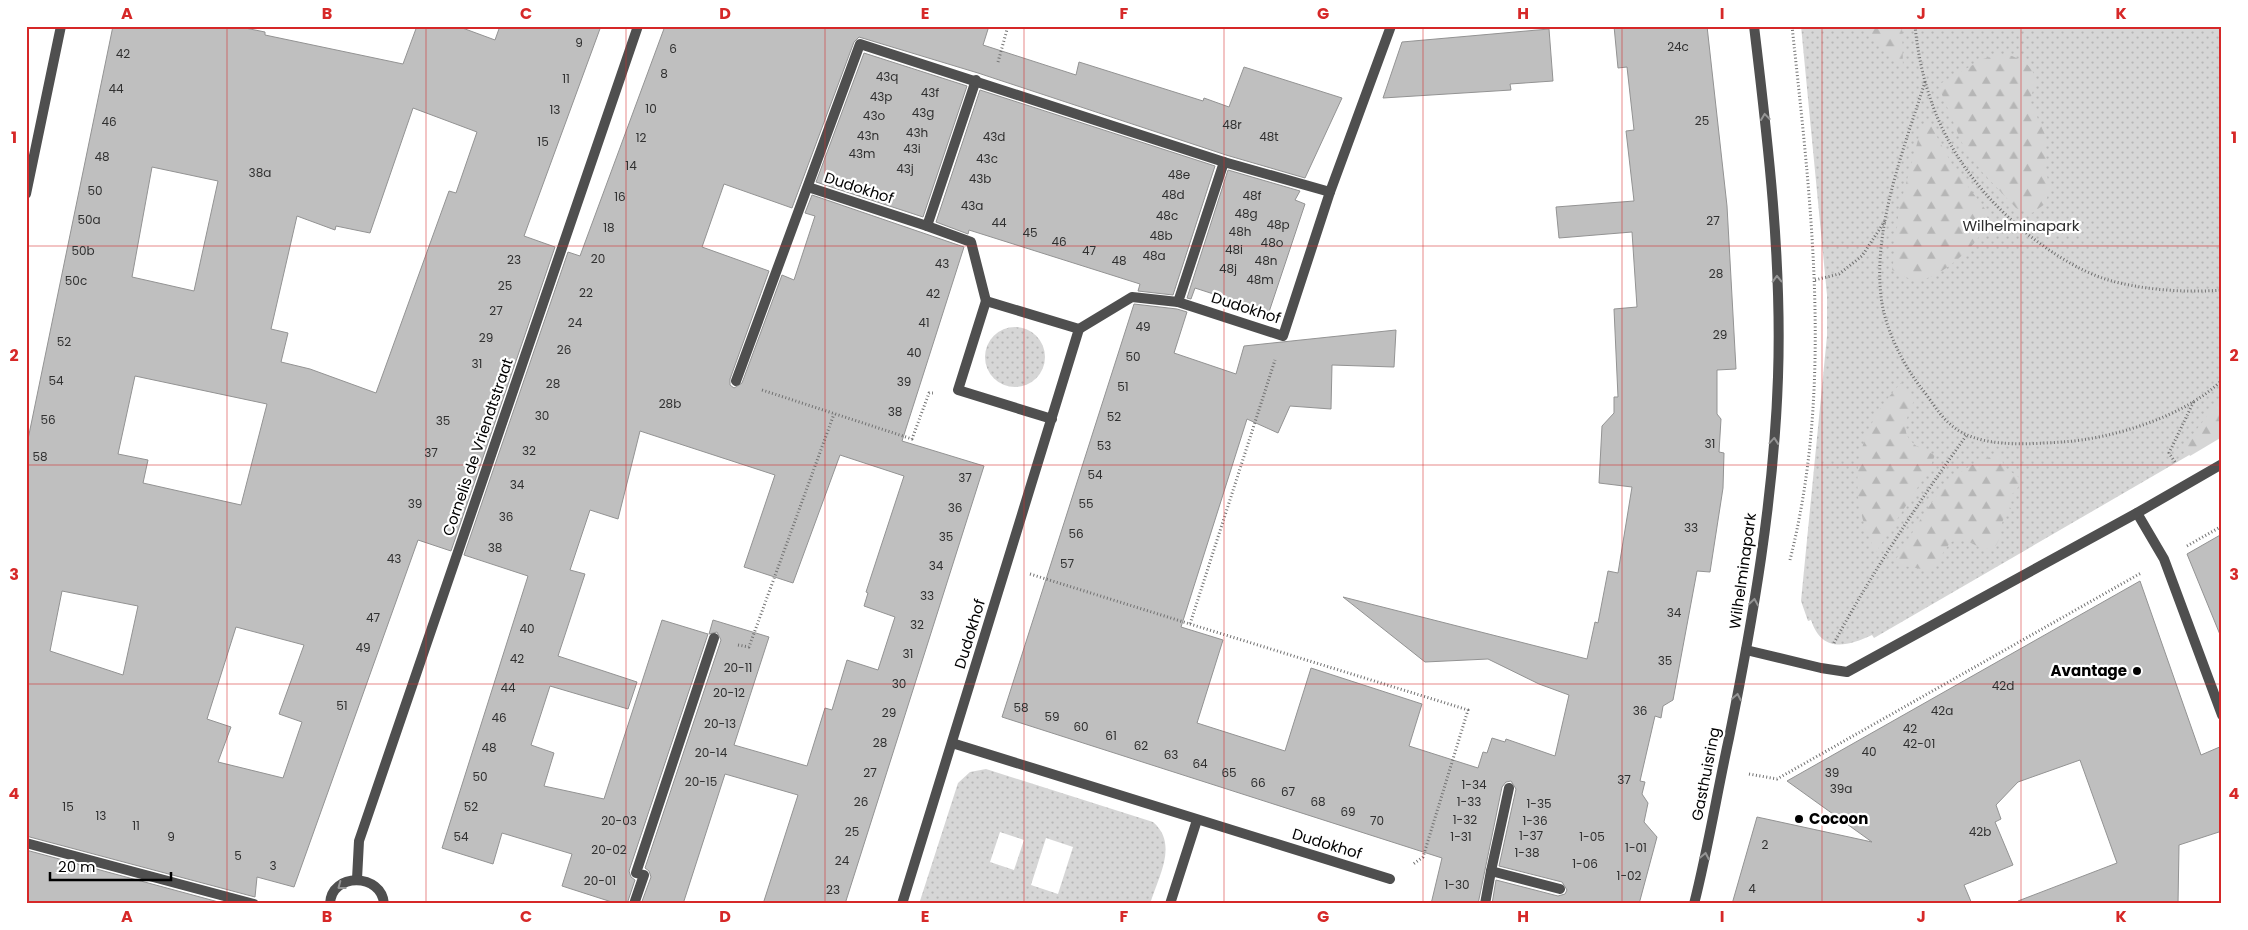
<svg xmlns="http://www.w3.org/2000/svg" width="2248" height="930" viewBox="0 0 2248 930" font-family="Poppins,sans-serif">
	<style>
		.grass { fill: url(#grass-dots); fill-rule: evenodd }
		.forest { fill: url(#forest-firs) }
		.building { fill: #bfbfbf; stroke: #939393; fill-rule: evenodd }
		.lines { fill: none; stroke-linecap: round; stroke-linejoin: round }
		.path { stroke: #717171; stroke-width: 3; stroke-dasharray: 1 2.5; stroke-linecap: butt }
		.service { stroke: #4f4f4f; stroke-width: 10 }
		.minor { stroke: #4f4f4f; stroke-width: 10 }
		.oneway { stroke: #959595 }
		.grid { fill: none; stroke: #d62828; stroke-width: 1; stroke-opacity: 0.55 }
		.poi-dot { fill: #000; stroke: #fff; stroke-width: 2 }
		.labels { text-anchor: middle; stroke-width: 4.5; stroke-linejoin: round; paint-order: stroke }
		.number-label { font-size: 12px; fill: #303030 }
		.street-label { font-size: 15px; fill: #000; stroke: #fff }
		.park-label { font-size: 15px; fill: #2d2d2d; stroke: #fff }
		.poi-label { font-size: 15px; font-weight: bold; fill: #000; stroke: #fff; text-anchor: end }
		.neatline { fill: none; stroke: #d62828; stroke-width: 2 }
		.grid-label { font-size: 16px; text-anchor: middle; font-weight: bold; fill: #d62828 }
	</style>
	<defs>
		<pattern id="grass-dots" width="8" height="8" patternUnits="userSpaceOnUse" patternTransform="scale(1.25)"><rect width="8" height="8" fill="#d6d6d6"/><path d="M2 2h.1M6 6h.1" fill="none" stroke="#b6b6b6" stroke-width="1.8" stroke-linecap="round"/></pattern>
		<pattern id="forest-firs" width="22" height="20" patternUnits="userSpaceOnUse" patternTransform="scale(1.25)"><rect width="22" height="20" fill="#d6d6d6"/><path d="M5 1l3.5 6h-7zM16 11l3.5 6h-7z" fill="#b6b6b6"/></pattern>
	</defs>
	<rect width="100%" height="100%" fill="#fff"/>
	<g class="grass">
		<path d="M1801,26H2222V436L1874,638L1872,635C1846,647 1822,653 1811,620L1808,621L1801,601L1827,336V295Z"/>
		<circle cx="1015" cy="357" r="30"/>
		<path d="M986,769L1153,822C1179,844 1158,877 1150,904H919L958,783L970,772ZM1000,832L1024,840L1014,870L990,862ZM1046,838L1073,847L1058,894L1031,885Z"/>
	</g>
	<g class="forest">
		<path d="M1864,26H1902L1903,69L1888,54Z"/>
		<path d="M1999,55L2012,56L2025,62L2032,70L2036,79L2030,101L2046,137V172L2050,188L2045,204L2032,213L2016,208L1982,172L1962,143L1938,85L1983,59Z"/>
		<path d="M1925,124L1931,126L1954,168L1988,213C1987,219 1986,226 1982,232C1973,249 1937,280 1918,280C1907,280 1901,273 1892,270L1893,265L1899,209L1921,129Z"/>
		<path d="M1901,383L1914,401C1899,432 1903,442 1935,455L1929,470L1876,552C1844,491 1854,432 1901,383Z"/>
		<path d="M2222,397V437L2190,456L2186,449V443Z"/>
		<path d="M2002,454L2003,466L2021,479L2016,492C2009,494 2009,498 2008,505L2012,510C1996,519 2005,536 1994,548C1979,553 1970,537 1956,540C1944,543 1943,562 1927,570L1905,566L1895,561C1924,516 1944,466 2002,454Z"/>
	</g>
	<g class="building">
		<path d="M113,26H235L265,32V35L403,64L417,26H457L495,40L500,26H601L524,236L555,247L451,551L418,540L294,887L257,877L255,897L26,836V449ZM413,108L477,132L456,193L449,191L376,393L310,369L281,362L288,333L271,329L297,216L335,230L336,226L370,233ZM152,167L218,181L194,291L132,277ZM135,376L267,404L241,505L143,483L148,460L118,454ZM62,591L138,606L123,675L50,651ZM236,627L304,645L279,714L302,722L283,778L218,762L231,727L207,719Z"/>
		<path d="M665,26H989L983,45L1076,75L1079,62L1203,101L1204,98L1229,107L1244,67L1342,98L1305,178L1226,155L978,73L859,37L854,42L792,208L724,184L702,247L769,271L730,379V385L734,388L742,383L782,275L794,280L815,216L805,213L812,195L964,247L902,441L984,466L845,904H763L798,795L725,774L683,904H641L651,877L649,871L645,868L721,640L717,632L709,634L713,620L769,637L734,745L807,766L825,708L832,710L847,660L878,670L895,617L864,606L868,593L866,592L904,476L840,455L793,583L744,567L775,475L640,431L618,519L590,510L570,570L585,574L558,656L637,682L628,709L550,686L531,745L554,753L544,786L604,799L662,620L708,634L629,871L631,877L635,880L627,904H618L562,886L572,854L502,833L493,864L442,848L528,576L464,555L568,252L580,256Z"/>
		<path d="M1614,26H1707L1727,206L1736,369L1717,370V414L1721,419L1719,452L1724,453L1723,488L1710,572L1697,571L1673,700L1663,706L1661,718L1655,716L1640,781L1645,782L1642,794L1648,803L1644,822L1657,837L1639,904H1492L1496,880L1558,896L1565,894L1567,890L1562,882L1499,866L1516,789L1511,781L1506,782L1502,787L1478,904H1431L1442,858L1002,717L1134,304L1177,309L1187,312L1174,353L1236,374L1244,346L1396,330L1394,367L1332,365L1331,409L1290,406L1278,433L1247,419L1181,627L1223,640L1197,723L1285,751L1311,668L1422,704L1409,746L1478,768L1483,752L1487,753L1492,738L1505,742L1506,739L1555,756L1569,695L1539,684L1488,659L1425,662L1343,597L1587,659L1595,622L1598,623L1608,571L1618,573L1632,487L1599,483L1602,426L1614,413V397H1618L1614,309L1637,307L1632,232L1559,238L1556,207L1634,201L1626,131L1634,130L1627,67L1618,68Z"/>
		<path d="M1549,29L1553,81L1510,84L1511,90L1383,98L1402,42Z"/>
		<path d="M864,53L967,86L923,217L816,182Z"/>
		<path d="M980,90L1215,166L1173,295L1138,291L1140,284L969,230L968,234L936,222Z"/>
		<path d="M1228,170L1300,191L1295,200L1305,204L1269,312L1195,288L1191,299L1187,298Z"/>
		<path d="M2222,534V637H2221L2187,554Z"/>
		<path d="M2140,581L2201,755L2222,746V831L2179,845L2178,904H2018V901L2117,863L2080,760L2018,782L1996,805L2001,819L1995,822L2013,865L1964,885L1972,904H1732L1757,817L1872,842L1787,781Z"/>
		<path d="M26,850L226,904H26Z"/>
	</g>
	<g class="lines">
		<g class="path">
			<path d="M1915,26C1924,115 1961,180 2030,236C2052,253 2078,270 2105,279C2141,290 2185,293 2222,290"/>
			<path d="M998,62L1008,26"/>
			<path d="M1925,82C1904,148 1873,227 1881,296C1884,327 1903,365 1922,389C1931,400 1939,415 1950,424C1977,449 2027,444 2062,442C2112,439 2186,416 2222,380"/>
			<path d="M1815,280L1839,274L1862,256L1885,221"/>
			<path d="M762,390L912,439L929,393H933"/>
			<path d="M2175,462L2169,453L2194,401"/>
			<path d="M2187,546L2222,526"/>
			<path d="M1790,560C1834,385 1811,203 1792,26"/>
			<path d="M1030,574L1190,624L1275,360"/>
			<path d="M1190,624L1468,710L1423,857L1412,865"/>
			<path d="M1834,643C1873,571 1918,503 1966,436"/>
			<path d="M738,645L749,647L834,414"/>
			<path d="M1749,774L1777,779L2141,573"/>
		</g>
		<g class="service">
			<path d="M1224,162L1178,302L1283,336L1330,192L1391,26"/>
			<path d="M808,187L927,226L976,80"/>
			<path d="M927,226L971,242L986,301"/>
			<path d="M1079,329L1132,297L1178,302"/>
			<path d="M736,381L860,44L1224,162L1330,192"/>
			<path d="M2137,513L2164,559L2222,715"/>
			<path d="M1509,788L1491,871L1560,889"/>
			<path d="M634,904L644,875L636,873L714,638"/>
			<path d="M1485,904L1491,871"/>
		</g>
		<g class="minor">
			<path d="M26,194L61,26"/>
			<path d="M1746,650L1821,668L1847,672L2137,513L2222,464"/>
			<path d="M952,743L1390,879"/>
			<path d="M26,843L254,904"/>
			<path d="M357,879L359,841L638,26"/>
			<path d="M330,904C331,872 382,873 384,904"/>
			<path d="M902,904C961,712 1020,521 1079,329L986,301L958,390L1052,419"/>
			<path d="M1170,904L1197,820"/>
			<path d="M1694,904C1708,849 1717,793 1729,738C1753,619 1774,498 1778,377C1782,260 1768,142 1754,26"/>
		</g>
	</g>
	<defs><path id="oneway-chevron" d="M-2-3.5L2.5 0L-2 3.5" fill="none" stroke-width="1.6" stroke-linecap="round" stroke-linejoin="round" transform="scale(1.25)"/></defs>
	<g class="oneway">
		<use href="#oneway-chevron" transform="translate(1765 117) rotate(-97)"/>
		<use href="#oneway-chevron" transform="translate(1777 279) rotate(-91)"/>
		<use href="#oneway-chevron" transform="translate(1774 441) rotate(-85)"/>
		<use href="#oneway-chevron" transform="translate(1754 602) rotate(-81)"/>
		<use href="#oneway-chevron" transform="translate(1737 697) rotate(-79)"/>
		<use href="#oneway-chevron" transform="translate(1705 856) rotate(-79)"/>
		<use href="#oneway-chevron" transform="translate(341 886) rotate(143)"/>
	</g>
	<path class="grid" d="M227,26V904M426,26V904M626,26V904M825,26V904M1024,26V904M1224,26V904M1423,26V904M1622,26V904M1822,26V904M2021,26V904M26,246H2222M26,465H2222M26,684H2222"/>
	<g class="poi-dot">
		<circle cx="2137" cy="671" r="5"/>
		<circle cx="1799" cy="819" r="5"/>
	</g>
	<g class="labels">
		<g class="number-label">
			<text x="579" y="47">9</text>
			<text x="1678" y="51">24c</text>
			<text x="673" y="53">6</text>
			<text x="123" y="58">42</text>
			<text x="664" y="78">8</text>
			<text x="887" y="81">43q</text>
			<text x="566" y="83">11</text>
			<text x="116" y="93">44</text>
			<text x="930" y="97">43f</text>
			<text x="881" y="101">43p</text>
			<text x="651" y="113">10</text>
			<text x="555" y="114">13</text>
			<text x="923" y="117">43g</text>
			<text x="874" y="120">43o</text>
			<text x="1702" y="125">25</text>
			<text x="109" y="126">46</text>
			<text x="1232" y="129">48r</text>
			<text x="917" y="137">43h</text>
			<text x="868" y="140">43n</text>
			<text x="994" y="141">43d</text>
			<text x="1269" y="141">48t</text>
			<text x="641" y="142">12</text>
			<text x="543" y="146">15</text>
			<text x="912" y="153">43i</text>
			<text x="862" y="158">43m</text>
			<text x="102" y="161">48</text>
			<text x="987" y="163">43c</text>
			<text x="631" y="170">14</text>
			<text x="905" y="173">43j</text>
			<text x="260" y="177">38a</text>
			<text x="1179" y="179">48e</text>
			<text x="980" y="183">43b</text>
			<text x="95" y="195">50</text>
			<text x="1173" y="199">48d</text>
			<text x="1252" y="200">48f</text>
			<text x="620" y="201">16</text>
			<text x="972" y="210">43a</text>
			<text x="1246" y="218">48g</text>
			<text x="1167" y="220">48c</text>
			<text x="89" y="224">50a</text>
			<text x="1713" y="225">27</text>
			<text x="999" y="227">44</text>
			<text x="1278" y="229">48p</text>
			<text x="609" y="232">18</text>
			<text x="1240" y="236">48h</text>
			<text x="1030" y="237">45</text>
			<text x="1161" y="240">48b</text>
			<text x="1059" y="246">46</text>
			<text x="1272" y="247">48o</text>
			<text x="1234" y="254">48i</text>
			<text x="83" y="255">50b</text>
			<text x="1089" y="255">47</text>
			<text x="1154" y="260">48a</text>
			<text x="598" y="263">20</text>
			<text x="514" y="264">23</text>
			<text x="1119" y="265">48</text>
			<text x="1266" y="265">48n</text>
			<text x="942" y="268">43</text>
			<text x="1228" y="273">48j</text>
			<text x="1716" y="278">28</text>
			<text x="1260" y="284">48m</text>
			<text x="76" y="285">50c</text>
			<text x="505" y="290">25</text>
			<text x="586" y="297">22</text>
			<text x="933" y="298">42</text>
			<text x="496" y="315">27</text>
			<text x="575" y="327">24</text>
			<text x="924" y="327">41</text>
			<text x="1143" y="331">49</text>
			<text x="1720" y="339">29</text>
			<text x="486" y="342">29</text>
			<text x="64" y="346">52</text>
			<text x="564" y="354">26</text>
			<text x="914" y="357">40</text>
			<text x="1133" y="361">50</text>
			<text x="477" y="368">31</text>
			<text x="56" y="385">54</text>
			<text x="904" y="386">39</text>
			<text x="553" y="388">28</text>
			<text x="1123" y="391">51</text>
			<text x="670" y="408">28b</text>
			<text x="895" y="416">38</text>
			<text x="542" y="420">30</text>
			<text x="1114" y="421">52</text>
			<text x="48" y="424">56</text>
			<text x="443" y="425">35</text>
			<text x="1710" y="448">31</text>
			<text x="1104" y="450">53</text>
			<text x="529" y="455">32</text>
			<text x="431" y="457">37</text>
			<text x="40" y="461">58</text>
			<text x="1095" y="479">54</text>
			<text x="965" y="482">37</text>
			<text x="517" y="489">34</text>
			<text x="415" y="508">39</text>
			<text x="1086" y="508">55</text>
			<text x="955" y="512">36</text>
			<text x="506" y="521">36</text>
			<text x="1691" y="532">33</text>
			<text x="1076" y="538">56</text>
			<text x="946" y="541">35</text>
			<text x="495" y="552">38</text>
			<text x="394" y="563">43</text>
			<text x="1067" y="568">57</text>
			<text x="936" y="570">34</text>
			<text x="927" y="600">33</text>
			<text x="1674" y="617">34</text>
			<text x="373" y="622">47</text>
			<text x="917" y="629">32</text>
			<text x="527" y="633">40</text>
			<text x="363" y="652">49</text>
			<text x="908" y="658">31</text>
			<text x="517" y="663">42</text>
			<text x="1665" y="665">35</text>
			<text x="738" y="672">20-11</text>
			<text x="899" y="688">30</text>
			<text x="2003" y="690">42d</text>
			<text x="508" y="692">44</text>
			<text x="729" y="697">20-12</text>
			<text x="342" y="710">51</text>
			<text x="1021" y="712">58</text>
			<text x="1640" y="715">36</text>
			<text x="1942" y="715">42a</text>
			<text x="889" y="717">29</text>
			<text x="1052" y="721">59</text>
			<text x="499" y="722">46</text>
			<text x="720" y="728">20-13</text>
			<text x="1081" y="731">60</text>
			<text x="1910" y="733">42</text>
			<text x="1111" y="740">61</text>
			<text x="880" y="747">28</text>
			<text x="1919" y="748">42-01</text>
			<text x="1141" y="750">62</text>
			<text x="489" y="752">48</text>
			<text x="1869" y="756">40</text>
			<text x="711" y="757">20-14</text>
			<text x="1171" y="759">63</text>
			<text x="1200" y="768">64</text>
			<text x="870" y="777">27</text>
			<text x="1229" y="777">65</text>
			<text x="1832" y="777">39</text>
			<text x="480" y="781">50</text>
			<text x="1624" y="784">37</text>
			<text x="701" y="786">20-15</text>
			<text x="1258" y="787">66</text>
			<text x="1474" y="789">1-34</text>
			<text x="1841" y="793">39a</text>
			<text x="1288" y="796">67</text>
			<text x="861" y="806">26</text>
			<text x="1318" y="806">68</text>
			<text x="1469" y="806">1-33</text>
			<text x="1539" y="808">1-35</text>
			<text x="68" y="811">15</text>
			<text x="471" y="811">52</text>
			<text x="1348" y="816">69</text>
			<text x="101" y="820">13</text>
			<text x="1465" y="824">1-32</text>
			<text x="619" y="825">20-03</text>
			<text x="1377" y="825">70</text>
			<text x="1535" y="825">1-36</text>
			<text x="136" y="830">11</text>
			<text x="852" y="836">25</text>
			<text x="1980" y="836">42b</text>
			<text x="1531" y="840">1-37</text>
			<text x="171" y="841">9</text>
			<text x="461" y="841">54</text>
			<text x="1461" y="841">1-31</text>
			<text x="1592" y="841">1-05</text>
			<text x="1765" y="849">2</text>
			<text x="1636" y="852">1-01</text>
			<text x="609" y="854">20-02</text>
			<text x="1527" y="857">1-38</text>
			<text x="238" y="860">5</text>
			<text x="842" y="865">24</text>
			<text x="1585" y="868">1-06</text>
			<text x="273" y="870">3</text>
			<text x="1629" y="880">1-02</text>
			<text x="600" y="885">20-01</text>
			<text x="1457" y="889">1-30</text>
			<text x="1752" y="893">4</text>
			<text x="833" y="894">23</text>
		</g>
		<g class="street-label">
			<text transform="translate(859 188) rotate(18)" y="5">Dudokhof</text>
			<text transform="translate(1246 308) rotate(18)" y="5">Dudokhof</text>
			<text transform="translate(478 447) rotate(-71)" y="5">Cornelis de Vriendtstraat</text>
			<text transform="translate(1743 571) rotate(-82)" y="5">Wilhelminapark</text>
			<text transform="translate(970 634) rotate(-73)" y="5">Dudokhof</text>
			<text transform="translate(1706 774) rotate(-79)" y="5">Gasthuisring</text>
			<text transform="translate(1327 844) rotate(17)" y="5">Dudokhof</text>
		</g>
		<g class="park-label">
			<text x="2021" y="231">Wilhelminapark</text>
		</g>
		<g class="poi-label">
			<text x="2127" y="676">Avantage</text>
			<text x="1809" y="824" text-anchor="start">Cocoon</text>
		</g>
	</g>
	<rect width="2248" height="930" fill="none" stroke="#ffffff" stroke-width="55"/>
	<path d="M50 872v8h121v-8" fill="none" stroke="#000000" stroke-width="2.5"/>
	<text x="58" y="872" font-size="15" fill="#000000" stroke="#ffffff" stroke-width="4" paint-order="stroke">20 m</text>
	<rect x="28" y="28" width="2192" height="874" class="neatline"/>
	<g class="grid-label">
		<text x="127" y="19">A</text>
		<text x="327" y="19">B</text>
		<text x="526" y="19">C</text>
		<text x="725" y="19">D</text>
		<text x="925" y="19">E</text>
		<text x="1124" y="19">F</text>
		<text x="1323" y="19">G</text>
		<text x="1523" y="19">H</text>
		<text x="1722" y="19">I</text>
		<text x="1921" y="19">J</text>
		<text x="2121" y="19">K</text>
		<text x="14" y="143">1</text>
		<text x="2234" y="143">1</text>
		<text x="14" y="361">2</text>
		<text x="2234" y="361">2</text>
		<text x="14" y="580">3</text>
		<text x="2234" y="580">3</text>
		<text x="14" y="799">4</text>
		<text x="2234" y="799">4</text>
		<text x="127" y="922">A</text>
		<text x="327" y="922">B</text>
		<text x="526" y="922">C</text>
		<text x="725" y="922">D</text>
		<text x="925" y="922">E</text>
		<text x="1124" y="922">F</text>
		<text x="1323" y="922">G</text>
		<text x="1523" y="922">H</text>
		<text x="1722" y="922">I</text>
		<text x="1921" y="922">J</text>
		<text x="2121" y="922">K</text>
	</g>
</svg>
